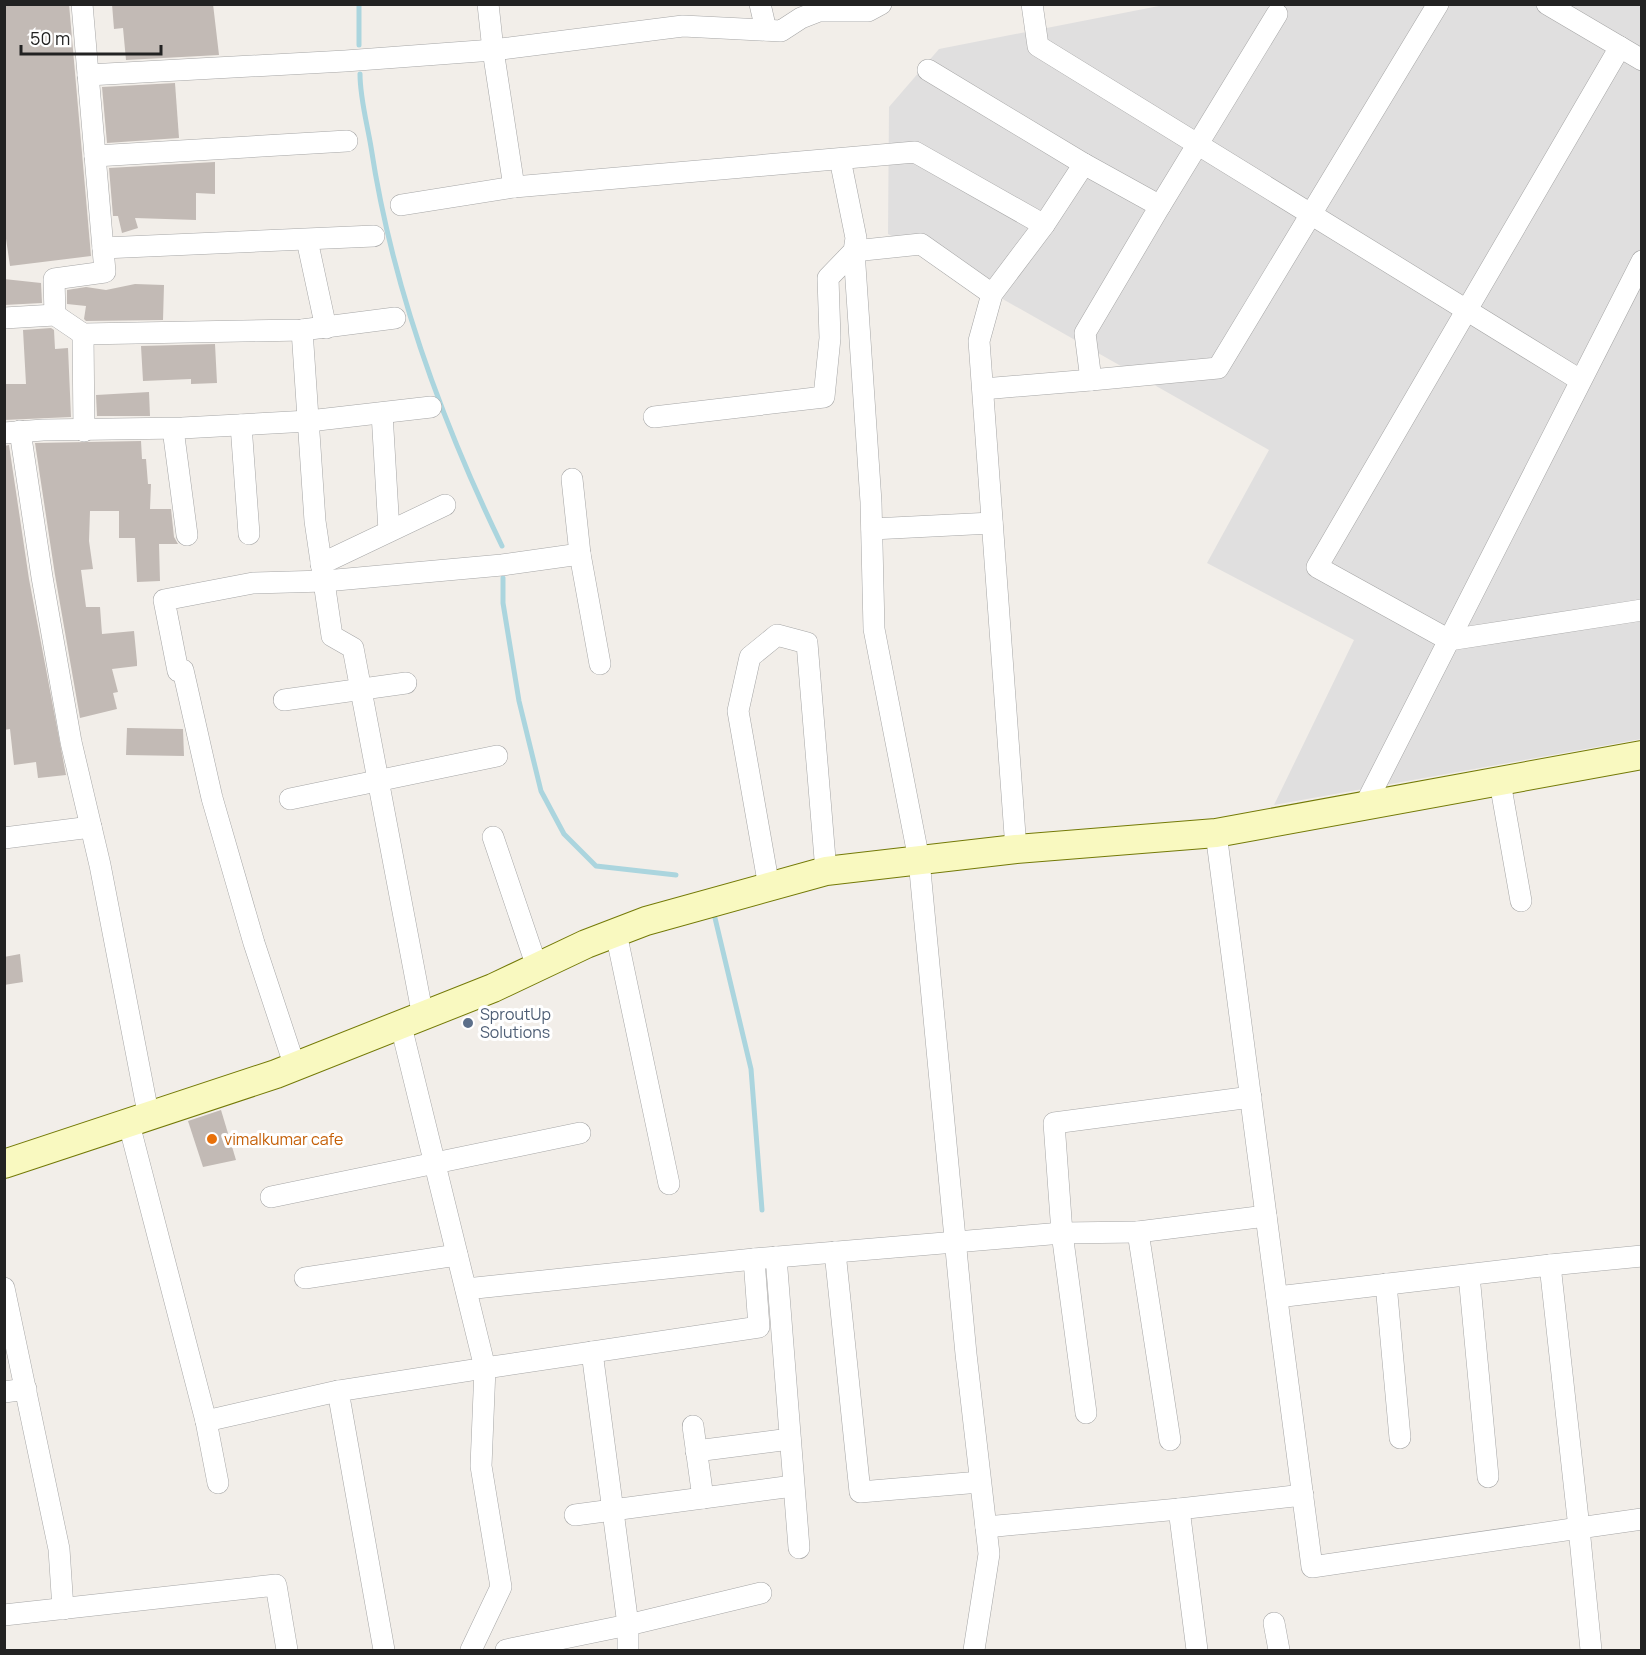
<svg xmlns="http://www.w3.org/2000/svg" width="1646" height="1655" viewBox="0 0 1646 1655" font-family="Manrope,sans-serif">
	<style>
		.residential { fill: #e0dfdf }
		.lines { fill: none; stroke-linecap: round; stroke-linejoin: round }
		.stream { stroke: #abd5de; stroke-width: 5 }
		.building { fill: #c2bab5 }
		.minor-casing { stroke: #a6a6a6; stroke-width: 22 }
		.secondary-casing { stroke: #747a07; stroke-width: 30 }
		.minor { stroke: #fff; stroke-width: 21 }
		.secondary { stroke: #f9f9c0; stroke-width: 28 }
		.service-dot { fill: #5c6f8a; stroke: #fff; stroke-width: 2 }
		.food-dot { fill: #e8710a; stroke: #fff; stroke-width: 2 }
		.labels { text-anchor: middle; stroke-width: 6; stroke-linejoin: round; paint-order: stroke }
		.service-label { font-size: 16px; fill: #4e5e75; stroke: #fff; text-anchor: start }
		.food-label { font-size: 16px; fill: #c56008; stroke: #fff; text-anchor: start }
	</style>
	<rect width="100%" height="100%" fill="#f2eee9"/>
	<path class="residential" d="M1164,5H1641V739L1274,805L1354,640L1207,563L1269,450L888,234L889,107L939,49Z"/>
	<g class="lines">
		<g class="stream">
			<path d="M359,4V45"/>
			<path d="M360,74C360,98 367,123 371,147C392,286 441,420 502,546"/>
			<path d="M503,578V603L519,701L541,791L564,834L596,866L676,875"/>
			<path d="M715,918L751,1069L762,1210"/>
		</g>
	</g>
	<g class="building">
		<path d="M4,4H69L91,256L10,266L4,225Z"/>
		<path d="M112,4H213L219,55L126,60L123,28L114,29Z"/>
		<path d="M175,83L179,138L107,143L102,87Z"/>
		<path d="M215,162V194L196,193V220L135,218L138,228L122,233L118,216H113L109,168Z"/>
		<path d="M4,279L41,283L42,303L4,305Z"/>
		<path d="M135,284L164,285L163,320L86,321L84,319L86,306L67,304V290L86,287L106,290Z"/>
		<path d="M51,328L54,330L55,349L68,348L71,417L4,420V384H26L23,330Z"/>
		<path d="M215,344L217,383L191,384V379L143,381L141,346Z"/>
		<path d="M149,392L150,416H97L96,395Z"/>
		<path d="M141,441L142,459H146L148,484H151L150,509H171L174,537L178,544H159L160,581L137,582L135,538H119V511H90L89,541L93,569L81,570L86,607H100L102,634L134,631L137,662V666L112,669L118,692L113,693L117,709L80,718L55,575L35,443Z"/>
		<path d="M9,445L29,579L66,775L38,778L36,762L14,765L10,729L4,730V446Z"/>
		<path d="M127,728L183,729L184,756L126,755Z"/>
		<path d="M20,954L23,982L4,985V957Z"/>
		<path d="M221,1110L236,1160L203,1167L188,1121Z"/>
	</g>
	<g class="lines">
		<g class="minor-casing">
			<g id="minor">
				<path d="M488,4L493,50L514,187"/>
				<path d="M760,4L766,30"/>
				<path d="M1032,4L1038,46L1580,380"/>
				<path d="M1547,4L1620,47"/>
				<path d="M1642,60L1620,47L1317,567L1449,640L1642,610"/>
				<path d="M928,70L1084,164"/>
				<path d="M88,75L345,61L493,50L683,26L781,31L801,18L819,11H868L881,4"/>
				<path d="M95,156L347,141"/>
				<path d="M401,205L514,187L915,152L1044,225L1084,164L1160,206L1085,333L1091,380L983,389"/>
				<path d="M1160,206L1277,14"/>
				<path d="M307,240L326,328"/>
				<path d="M103,248L374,236"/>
				<path d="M55,315L54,279L105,272L82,4"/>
				<path d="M4,318L55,315L83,334L302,330L395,318"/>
				<path d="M302,330L315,521L332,636L353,648L423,1017"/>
				<path d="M83,334L84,431"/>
				<path d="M1091,380L1218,368L1438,4"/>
				<path d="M382,413L389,531"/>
				<path d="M654,417L824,397L830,338L828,278L854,251L856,238L840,159"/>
				<path d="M241,425L249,534"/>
				<path d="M173,429L187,535"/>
				<path d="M20,431L42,577L71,742L100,865L149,1118"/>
				<path d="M4,433L43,430L182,428L309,421L431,407"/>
				<path d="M572,479L580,554L600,664"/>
				<path d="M872,529L992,523"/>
				<path d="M321,564L445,505"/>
				<path d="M284,700L406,683"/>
				<path d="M1500,782L1521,901"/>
				<path d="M290,799L497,756"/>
				<path d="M1364,807L1642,261"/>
				<path d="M1216,833L1312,1567L1579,1528L1591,1650"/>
				<path d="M493,837L537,967"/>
				<path d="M4,838L91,827"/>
				<path d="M1016,849L979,341L992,294L1044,225"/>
				<path d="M769,887L738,711L750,657L777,635L807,643L826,871"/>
				<path d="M616,933L669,1184"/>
				<path d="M295,1067L254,943L212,798L183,670L178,671L164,600L253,583L325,581L502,565L580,554"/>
				<path d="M129,1124L206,1421L218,1483"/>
				<path d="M271,1197L580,1133"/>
				<path d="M835,1252L860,1492L980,1482"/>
				<path d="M776,1257L799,1548"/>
				<path d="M1550,1265L1642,1256"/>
				<path d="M1469,1275L1488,1477"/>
				<path d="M305,1278L457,1255"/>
				<path d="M1386,1284L1400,1438"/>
				<path d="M4,1288L59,1549L63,1609"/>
				<path d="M466,1289L754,1259"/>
				<path d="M1277,1297L1550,1265L1579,1528L1642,1519"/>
				<path d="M4,1392L26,1389"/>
				<path d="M1086,1413L1062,1233L1054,1123L1251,1097"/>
				<path d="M206,1421L338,1391"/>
				<path d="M693,1426L703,1498"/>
				<path d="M1170,1440L1138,1232L1266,1216"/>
				<path d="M696,1451L790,1439"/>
				<path d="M1179,1509L1197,1650"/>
				<path d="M575,1515L793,1486"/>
				<path d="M986,1527L1179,1509L1303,1495"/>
				<path d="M4,1615L276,1585L287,1650"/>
				<path d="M1274,1623L1279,1650"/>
				<path d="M384,1650L338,1391L485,1368L401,1026"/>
				<path d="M471,1650L501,1587L481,1466L485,1368L759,1327L754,1259L1062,1233L1138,1232"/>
				<path d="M506,1650L628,1625L592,1352"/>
				<path d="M628,1650V1625L761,1593"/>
				<path d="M974,1650L989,1554L966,1354L919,860L874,629L871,502L854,251L921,244L992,294"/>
			</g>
		</g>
		<g class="secondary-casing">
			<path id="secondary" d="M4,1164L276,1074L493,988L586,944L646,921L826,871L1016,849L1216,833L1642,755"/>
		</g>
		<use href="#minor" class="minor"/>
		<use href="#secondary" class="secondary"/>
	</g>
	<circle class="service-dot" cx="468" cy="1023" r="6"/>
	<circle class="food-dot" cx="212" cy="1139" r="6"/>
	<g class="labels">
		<g class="service-label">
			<text x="480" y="1020">SproutUp<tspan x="480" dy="18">Solutions</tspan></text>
		</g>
		<g class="food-label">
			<text x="224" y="1145">vimalkumar cafe</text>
		</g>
	</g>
	<rect width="1646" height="1655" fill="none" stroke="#222222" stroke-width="12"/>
	<path d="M21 45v9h140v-9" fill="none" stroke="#222222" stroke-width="3"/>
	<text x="30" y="45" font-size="18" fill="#222222" stroke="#ffffff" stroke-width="4.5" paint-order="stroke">50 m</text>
</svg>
